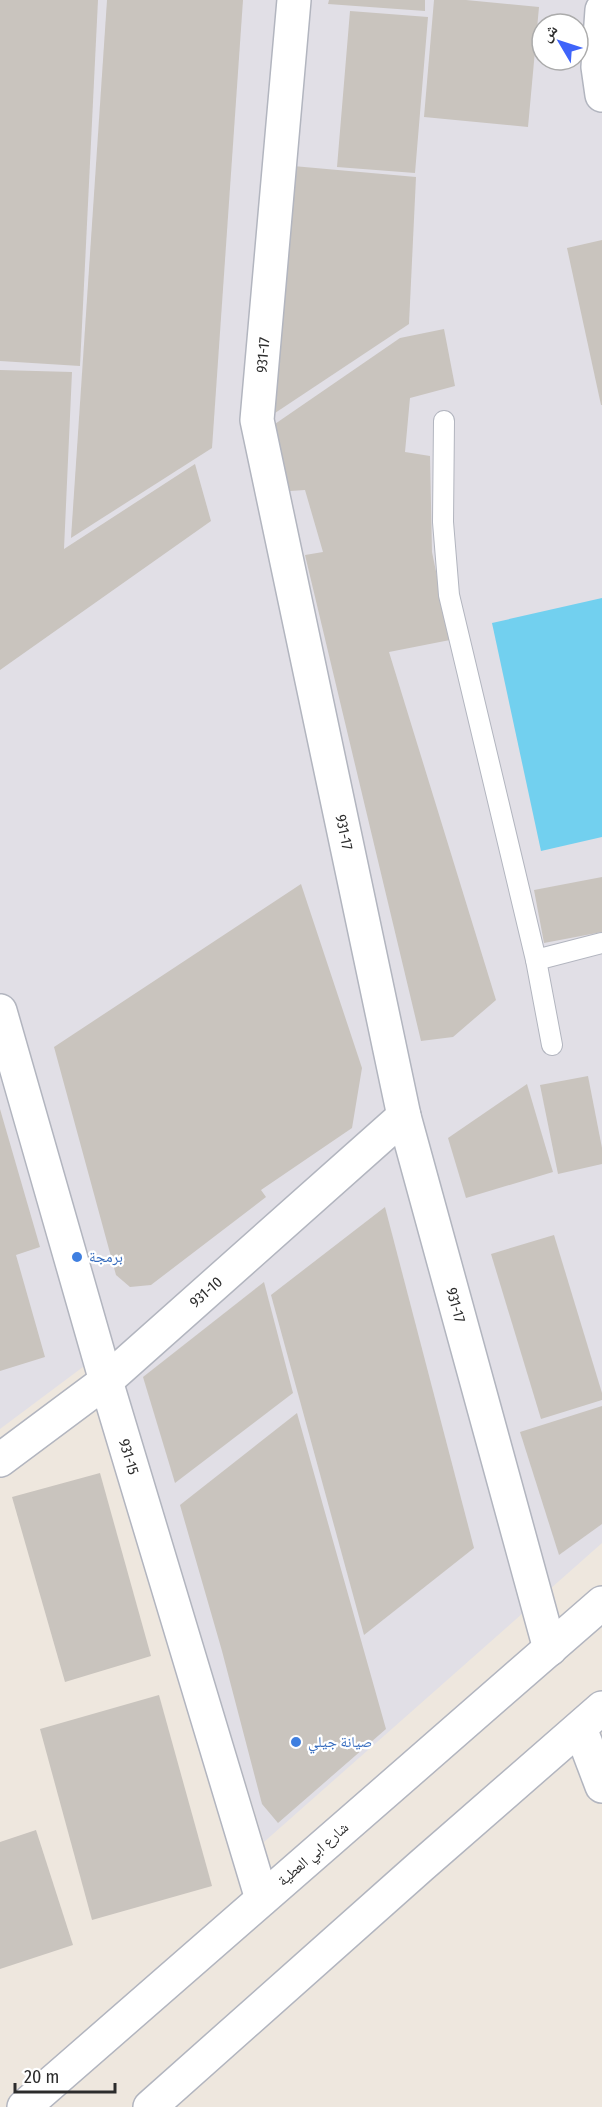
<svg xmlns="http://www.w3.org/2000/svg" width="602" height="2107" viewBox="0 0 602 2107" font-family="'Fira Sans Condensed','Noto Naskh Arabic',sans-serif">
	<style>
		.industrial { fill: #e1dfe6; fill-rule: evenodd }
		.water { fill: #72d0ef }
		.building { fill: #c9c4be }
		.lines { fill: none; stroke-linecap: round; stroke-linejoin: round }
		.service-casing { stroke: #b2b5bf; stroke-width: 22 }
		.minor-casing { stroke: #b2b5bf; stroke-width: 36 }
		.tertiary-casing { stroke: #b2b5bf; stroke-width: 36 }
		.service { stroke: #fff; stroke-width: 20 }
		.minor { stroke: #fff; stroke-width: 33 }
		.tertiary { stroke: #fff; stroke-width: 33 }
		.shop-dot { fill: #3f7fe0; stroke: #fff; stroke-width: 2 }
		.labels { text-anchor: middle; stroke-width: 4.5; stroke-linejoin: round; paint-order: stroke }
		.street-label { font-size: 15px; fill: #2c2c2c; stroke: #fff }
		.shop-label { font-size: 15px; fill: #366cbe; stroke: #fff; text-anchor: start }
	</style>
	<rect width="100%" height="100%" fill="#eee7de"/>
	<path class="industrial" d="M0,0H602V1543L264,1842L111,1346L0,1429ZM542,24H578V60H542Z"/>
	<path class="water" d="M602,598V837L541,851L492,623Z"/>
	<g class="building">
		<path d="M0,0H98L80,366L0,361Z"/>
		<path d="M107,0H243L212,448L71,538Z"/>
		<path d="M329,0H425V11L328,4Z"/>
		<path d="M434,0H466L539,7L528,127L424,117Z"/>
		<path d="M350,11L428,17L415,173L337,167Z"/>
		<path d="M293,166L416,177L409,324L272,415Z"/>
		<path d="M602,240V405H601L567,248Z"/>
		<path d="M444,329L455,386L410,398L405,452L430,456L432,552L450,640L389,652L496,1000L453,1037L421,1041L305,555L323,552L305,490L290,491L272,426L400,338Z"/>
		<path d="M0,370L72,372L64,549L195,464L211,521L0,670Z"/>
		<path d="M602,877V932L544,943L534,890Z"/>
		<path d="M301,884L362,1068L352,1128L261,1190L266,1197L151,1285L130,1287L116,1275L54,1047Z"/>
		<path d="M588,1076L602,1148V1164L558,1174L540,1085Z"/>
		<path d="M527,1084L553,1172L466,1198L448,1138Z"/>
		<path d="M0,1109L40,1247L16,1255L45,1357L0,1371Z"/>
		<path d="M385,1207L474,1548L364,1635L271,1295Z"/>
		<path d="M554,1235L602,1393V1400L541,1419L491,1254Z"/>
		<path d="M264,1282L293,1393L175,1483L143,1377Z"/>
		<path d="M602,1406V1524L559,1555L520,1432Z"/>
		<path d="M297,1413L386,1729L278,1823L262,1804L222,1651L180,1505Z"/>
		<path d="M100,1473L151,1656L65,1682L12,1497Z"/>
		<path d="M159,1695L212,1886L92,1920L40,1729Z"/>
		<path d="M36,1830L73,1945L0,1969V1842Z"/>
	</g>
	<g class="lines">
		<g class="service-casing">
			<g id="service">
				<path d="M444,421L443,522L449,595L536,960L552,1045"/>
				<path d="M536,960L602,943"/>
			</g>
		</g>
		<g class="minor-casing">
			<g id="minor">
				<path id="s1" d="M294,0L257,420L404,1116L550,1649"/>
				<path d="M602,10L598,67L602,95"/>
				<path id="s2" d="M0,1011L106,1381L262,1899"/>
				<path id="s3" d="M0,1460L106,1381L404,1116"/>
				<path d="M580,1728L602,1786"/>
				<path d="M150,2107L421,1866L602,1708"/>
			</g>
		</g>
		<g class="tertiary-casing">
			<path id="tertiary" d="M24,2107L602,1603"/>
		</g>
		<use href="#service" class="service"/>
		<use href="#minor" class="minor"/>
		<use href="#tertiary" class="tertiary"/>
	</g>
	<g class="shop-dot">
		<circle cx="77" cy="1257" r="6"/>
		<circle cx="296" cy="1742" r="6"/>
	</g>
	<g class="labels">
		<g class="street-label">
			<text transform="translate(263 355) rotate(-85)" y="5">931-17</text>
			<text dy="5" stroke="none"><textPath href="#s1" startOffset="843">931-17</textPath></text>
			<text dy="5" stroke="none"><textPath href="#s3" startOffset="266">931-10</textPath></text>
			<text dy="5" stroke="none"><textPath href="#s1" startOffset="1329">931-17</textPath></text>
			<text dy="5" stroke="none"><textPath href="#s2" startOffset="464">931-15</textPath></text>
			<text transform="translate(313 1854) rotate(-41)" y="5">شارع ابي العطية</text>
		</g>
		<g class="shop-label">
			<text x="89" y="1262">برمجة</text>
			<text x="308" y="1747">صيانة جيلي</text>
		</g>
	</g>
	<g transform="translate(560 42) rotate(309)"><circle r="28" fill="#ffffff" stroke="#ababab" stroke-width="1.5"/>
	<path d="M0-4.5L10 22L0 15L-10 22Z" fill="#3f64fa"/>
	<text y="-9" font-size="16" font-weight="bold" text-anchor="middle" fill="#2c2c2c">ش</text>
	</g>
	<path d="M15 2083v9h100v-9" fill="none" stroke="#2c2c2c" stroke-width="3"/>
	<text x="24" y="2083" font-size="18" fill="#2c2c2c" stroke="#ffffff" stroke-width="4.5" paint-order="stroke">20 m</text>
</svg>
